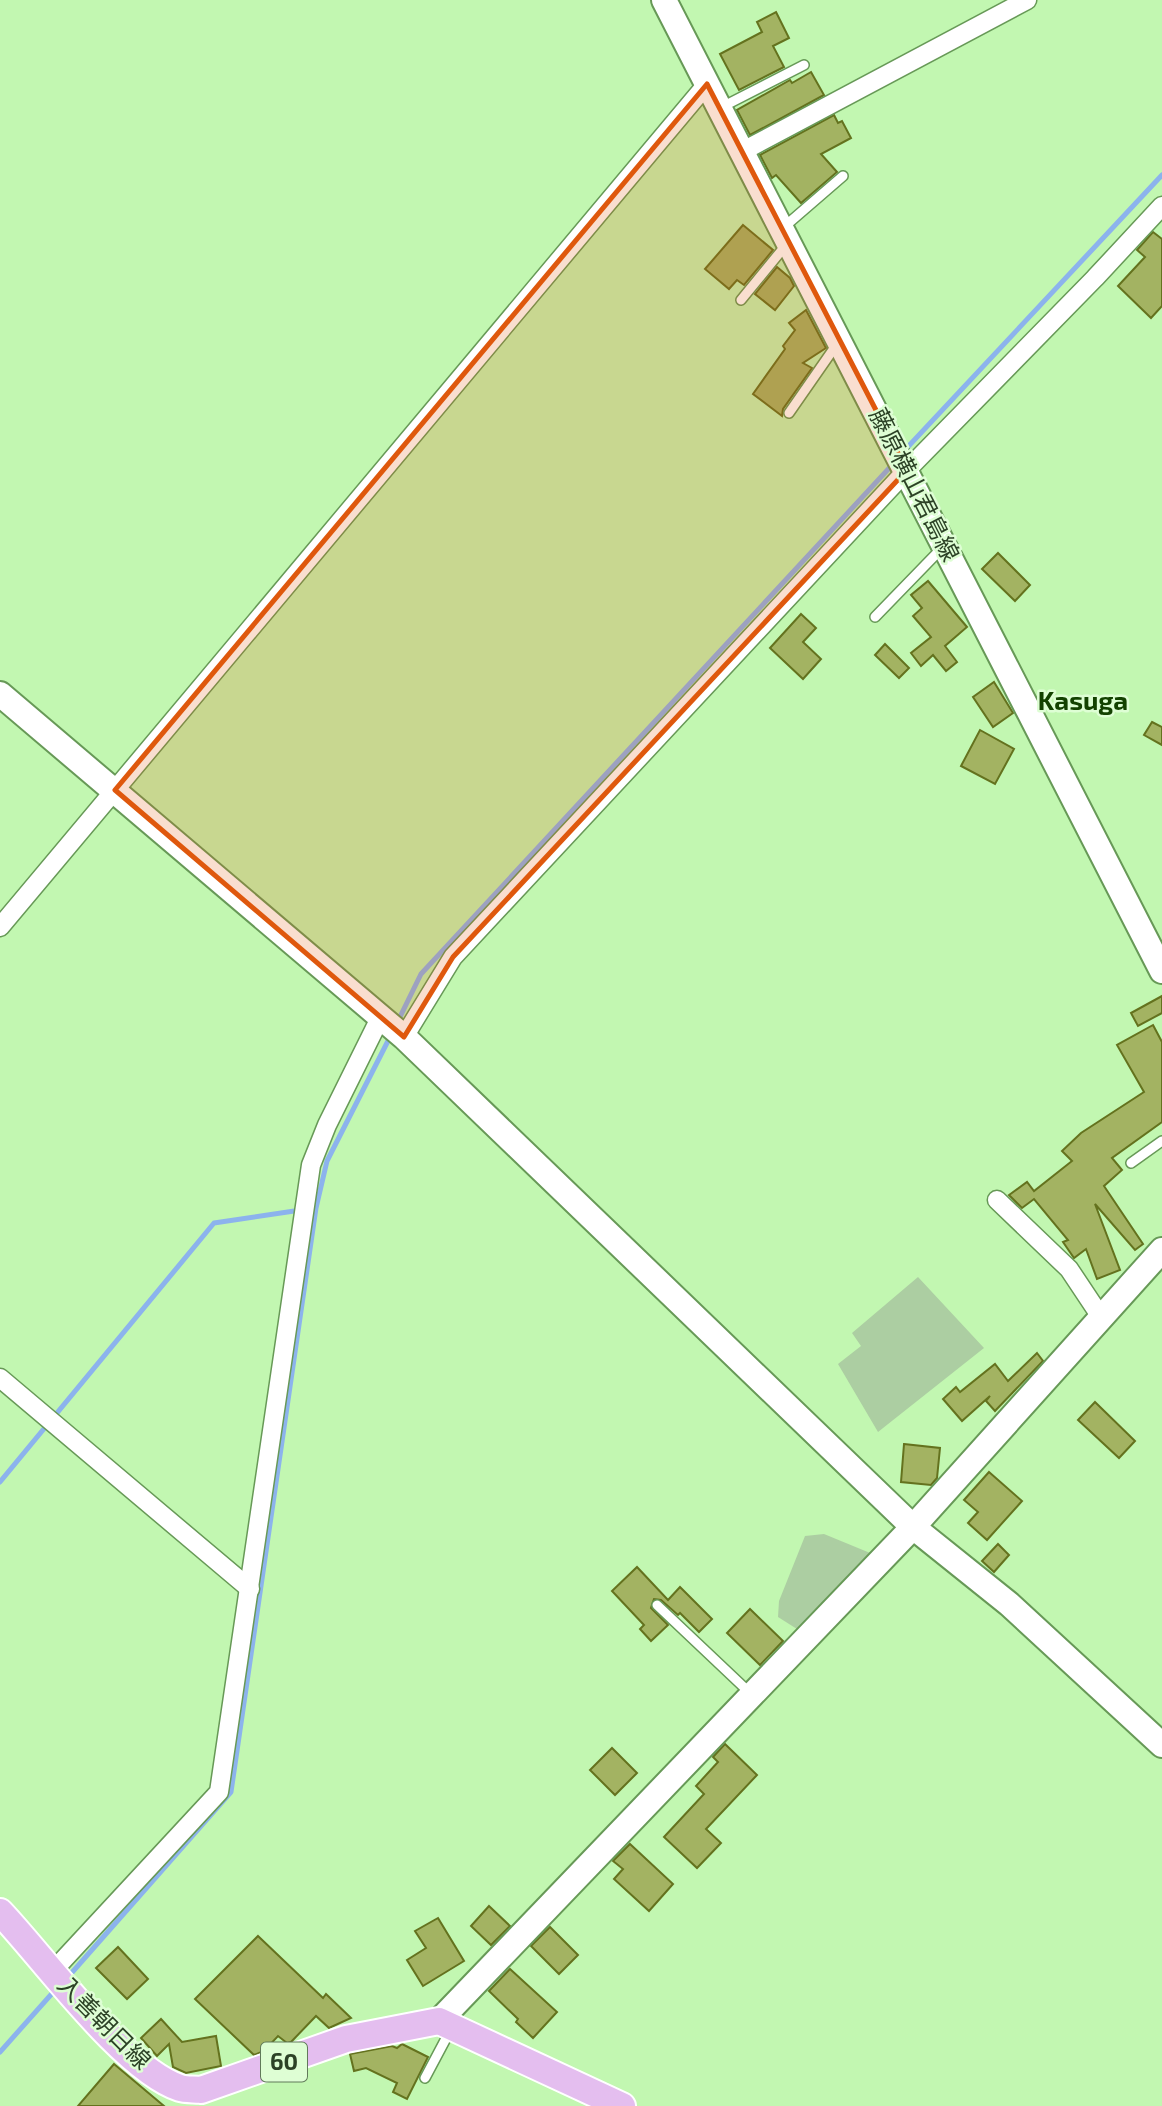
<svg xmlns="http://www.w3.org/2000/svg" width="1162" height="2106" viewBox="0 0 1162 2106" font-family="'Exo 2','Noto Sans JP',sans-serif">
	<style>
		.green { fill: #accea2 }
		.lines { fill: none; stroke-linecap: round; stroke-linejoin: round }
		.stream { stroke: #8cb3ed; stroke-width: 5 }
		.building { fill: #a3b362; stroke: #64721e; stroke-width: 2 }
		.lane-casing { stroke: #679957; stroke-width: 12 }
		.street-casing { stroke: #679957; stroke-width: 21 }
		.secondary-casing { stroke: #679957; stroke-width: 28 }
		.primary-casing { stroke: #fff; stroke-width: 30 }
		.lane { stroke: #fff; stroke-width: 9 }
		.street { stroke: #fff; stroke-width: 18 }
		.secondary { stroke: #fff; stroke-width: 24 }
		.primary { stroke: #e4beef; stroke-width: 26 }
		.marked { fill: #df580d; fill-opacity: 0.2; stroke: #df580d; stroke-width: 5; stroke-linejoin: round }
		.labels { text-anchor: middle; stroke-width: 5; stroke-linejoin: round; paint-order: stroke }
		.shield { fill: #defed4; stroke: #617a5a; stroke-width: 2 }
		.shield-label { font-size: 23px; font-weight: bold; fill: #2c4226 }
		.street-label { font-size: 24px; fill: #2c4226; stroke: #defed4 }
		.neighbourhood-label { font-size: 26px; font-weight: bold; fill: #134200; stroke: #defed4 }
	</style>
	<rect width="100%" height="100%" fill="#c2f7b1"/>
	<g class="green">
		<path d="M918,1277L984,1348L878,1432L838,1364L861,1346L852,1333Z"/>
		<path d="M824,1534L875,1555L797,1629L778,1617L779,1601L805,1536Z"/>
	</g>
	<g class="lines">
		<g class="stream">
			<path d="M904,451L1162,175"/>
			<path d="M397,1023L421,974L893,464"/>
			<path d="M0,1482L214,1223L301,1210"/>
			<path d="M68,1977L231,1792L316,1208L327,1161L391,1035"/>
			<path d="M0,2052L56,1989"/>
		</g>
	</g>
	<g class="building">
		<path d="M776,12L789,38L773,46L784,67L739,90L720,54L762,32L757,22Z"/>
		<path d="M811,72L824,95L750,135L737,110L790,80L792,83Z"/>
		<path d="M834,115L838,123L842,121L851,138L821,154L837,172L801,203L776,175L772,178L760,155Z"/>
		<path d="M743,225L773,250L744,285L737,280L729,289L705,269Z"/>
		<path d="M1153,232L1162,239V306L1151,318L1118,286L1145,257L1137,250Z"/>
		<path d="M777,267L790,278L794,286L775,310L755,294Z"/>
		<path d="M806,310L826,348L803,363L812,368L783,409L782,416L753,394L785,349L783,346L795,330L789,323Z"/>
		<path d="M998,553L1030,585L1015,601L982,569Z"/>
		<path d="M928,581L967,627L945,646L957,662L946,671L933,655L921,666L911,653L931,637L913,616L922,608L911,595Z"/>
		<path d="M801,614L816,628L803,642L821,659L803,679L770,648Z"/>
		<path d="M885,644L909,668L899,678L875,655Z"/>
		<path d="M994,682L1013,713L993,727L973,697Z"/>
		<path d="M1152,722L1162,727V745L1144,735Z"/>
		<path d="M980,730L1014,749L995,784L961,766Z"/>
		<path d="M1162,996V1013L1138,1026L1131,1013Z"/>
		<path d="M1153,1025L1162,1042V1122L1112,1158L1122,1170L1104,1186L1143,1244L1135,1250L1095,1204L1120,1270L1097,1279L1086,1249L1074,1258L1063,1242L1068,1240L1034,1199L1022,1208L1009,1195L1027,1182L1034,1191L1072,1161L1062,1151L1081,1133L1144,1092L1117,1045Z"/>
		<path d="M1037,1353L1043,1361L995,1411L986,1401L990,1396L962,1421L943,1399L956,1387L960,1392L995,1364L1008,1381Z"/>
		<path d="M1095,1402L1135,1441L1119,1458L1078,1420Z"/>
		<path d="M904,1444L940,1448L937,1478L931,1485L901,1482Z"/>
		<path d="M989,1472L1022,1501L987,1540L968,1523L978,1512L964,1500Z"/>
		<path d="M998,1544L1009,1555L994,1572L982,1561Z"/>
		<path d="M637,1567L668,1600L680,1587L712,1619L699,1632L680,1613L678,1615L661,1600L654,1599L651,1608L668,1625L651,1641L640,1629L644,1625L612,1591Z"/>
		<path d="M750,1609L783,1641L760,1665L727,1633Z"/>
		<path d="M725,1744L757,1775L706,1829L721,1843L697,1868L664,1837L704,1794L696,1786L718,1762L713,1757Z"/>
		<path d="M612,1748L637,1773L615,1795L590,1770Z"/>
		<path d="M630,1844L673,1884L649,1911L614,1879L623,1869L613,1861Z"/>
		<path d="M489,1906L510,1926L491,1945L471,1926Z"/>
		<path d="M438,1918L464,1961L423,1986L407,1960L426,1948L415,1931Z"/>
		<path d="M550,1927L578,1955L559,1974L531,1946Z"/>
		<path d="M258,1936L323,1998L326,1994L351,2018L329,2028L316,2016L291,2042L287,2043L278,2036L264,2051L254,2055L195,1999Z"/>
		<path d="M118,1947L148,1979L127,1999L96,1968Z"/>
		<path d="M510,1969L557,2012L533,2038L516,2022L518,2019L489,1991Z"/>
		<path d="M161,2019L182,2042L216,2036L221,2066L186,2073L173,2067L169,2044L157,2056L141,2038Z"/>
		<path d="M402,2044L428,2057L407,2099L393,2092L397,2083L366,2068L354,2071L350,2054L392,2046L397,2048Z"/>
		<path d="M114,2064L164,2106H78Z"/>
	</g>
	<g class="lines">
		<g class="lane-casing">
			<g id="lane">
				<path d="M720,108L804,65"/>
				<path d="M784,227L843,176"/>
				<path d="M741,300L786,245"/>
				<path d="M789,413L837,344"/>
				<path d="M875,617L941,549"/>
				<path d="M1131,1163L1162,1141"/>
				<path d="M657,1605L750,1693"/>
				<path d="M425,2078L450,2031"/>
			</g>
		</g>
		<g class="street-casing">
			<g id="street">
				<path d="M743,151L1027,0"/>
				<path d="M0,927L707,84"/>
				<path d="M404,1037L453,957L907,470L1095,278L1162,206"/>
				<path d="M997,1200L1069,1269L1101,1317"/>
				<path d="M0,1378L250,1589"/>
				<path d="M52,1972L219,1792L311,1165L327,1125L381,1016"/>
			</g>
		</g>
		<g class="secondary-casing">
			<g id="secondary">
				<path d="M664,0L1162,971"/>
				<path d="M0,694L404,1037L913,1527L1009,1604L1162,1745"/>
				<path d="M439,2021L913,1527L1162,1250"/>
			</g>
		</g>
		<g class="primary-casing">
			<path id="primary" d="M0,1912C43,1957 123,2069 180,2088C186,2090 195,2089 201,2090L346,2039L439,2021L622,2106"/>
		</g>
		<use href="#lane" class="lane"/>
		<use href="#street" class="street"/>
		<use href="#secondary" class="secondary"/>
		<use href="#primary" class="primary"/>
	</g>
	<path class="marked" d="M707,84L907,470L453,957L404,1037L115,790Z"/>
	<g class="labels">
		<rect class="shield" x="261" y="2042.5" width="46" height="39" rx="5"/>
		<g class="shield-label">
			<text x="284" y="2070">60</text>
		</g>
		<g class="street-label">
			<text transform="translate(914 485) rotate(63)" y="8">藤原横山君島線</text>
			<text transform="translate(104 2023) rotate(45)" y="8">入善朝日線</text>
		</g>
		<g class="neighbourhood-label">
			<text x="1083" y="710">Kasuga</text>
		</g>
	</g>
</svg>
